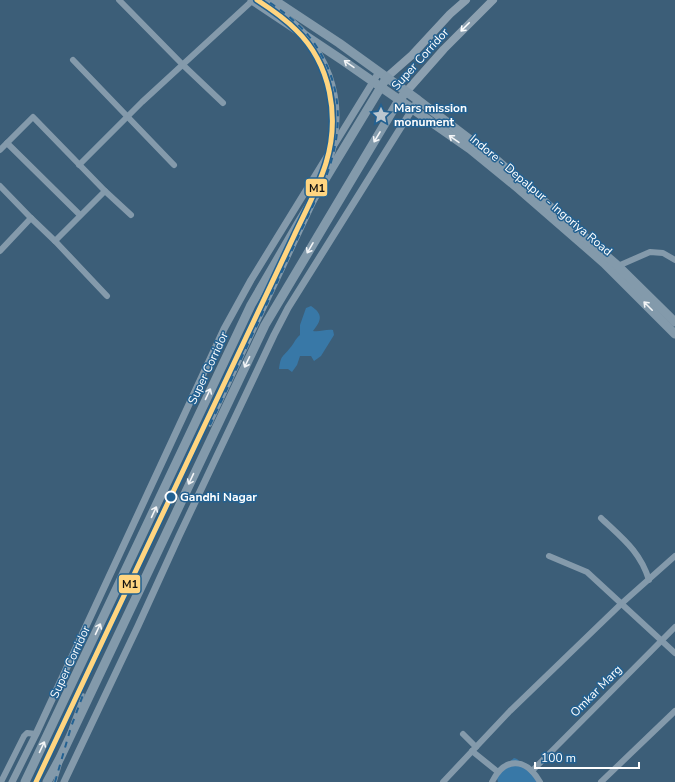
<svg xmlns="http://www.w3.org/2000/svg" width="675" height="782" viewBox="0 0 675 782" font-family="'Nunito Sans',sans-serif">
	<style>
		.green { fill: #3878a7 }
		.lines { fill: none; stroke-linecap: round; stroke-linejoin: round }
		.minor { stroke: #849aab; stroke-width: 6 }
		.tertiary { stroke: #849aab; stroke-width: 7 }
		.secondary { stroke: #8ca0b0; stroke-width: 8 }
		.primary { stroke: #839aab; stroke-width: 9 }
		.rail-casing { stroke: #839aab; stroke-width: 3.5 }
		.rail { stroke: #236191; stroke-width: 2; stroke-dasharray: 6; stroke-linecap: butt }
		.metro-1-casing { stroke: #236191; stroke-width: 8 }
		.metro-1 { stroke: #ffd580; stroke-width: 5 }
		.oneway { stroke: #fff }
		.oneway2 { stroke: #f3f5f7 }
		.stop-dot { fill: #236191; stroke: #fff; stroke-width: 2 }
		.labels { text-anchor: middle; stroke-width: 3; stroke-linejoin: round; paint-order: stroke }
		.street-label { font-size: 12px; fill: #fff; stroke: #236191 }
		.poi-label { font-size: 12px; font-weight: bold; fill: #fff; stroke: #236191; text-anchor: start }
		.stop-label { font-size: 12px; font-weight: bold; fill: #fff; stroke: #236191; text-anchor: start }
		.line-badge { stroke: #236191; stroke-width: 1.5 }
		.pale-badge-label { font-size: 11px; text-anchor: middle; font-weight: bold; fill: #111 }
	</style>
	<rect width="100%" height="100%" fill="#3c5e78"/>
	<g class="green">
		<path d="M311,306C323,314 322,320 313,331C320,332 326,329 333,330L334,335L321,356L314,361L311,356H300L297,365L292,372L288,369H279C281,355 282,358 290,348C294,344 295,339 300,335V325L306,308Z"/>
		<path d="M514,758L517,759L538,777V782H498L496,774Z"/>
	</g>
	<g class="lines">
		<g class="minor">
			<path d="M119,0L183,65L223,103"/>
			<path d="M73,60L174,165"/>
			<path d="M7,143L80,215"/>
			<path d="M0,150L33,117L105,191L131,215"/>
			<path d="M79,165L142,102L253,0"/>
			<path d="M0,186L31,218"/>
			<path d="M55,241L107,296"/>
			<path d="M0,251L31,218L55,241L105,191"/>
			<path d="M618,266L650,252L663,253L675,260"/>
			<path d="M601,518C622,538 640,551 649,580"/>
			<path d="M549,556L587,572L675,653"/>
			<path d="M463,734L476,747"/>
			<path d="M472,751L498,772"/>
			<path d="M532,771L675,627"/>
			<path d="M1,782L24,736L27,733L36,734"/>
			<path d="M443,782L510,711L621,604L675,556"/>
			<path d="M492,782C505,756 526,758 540,782"/>
			<path d="M601,782L675,711"/>
		</g>
		<g class="tertiary">
			<path d="M12,782L36,734L224,329L251,280L379,72"/>
			<path d="M64,782L138,626L179,536L274,335L288,308L418,100"/>
		</g>
		<g class="secondary">
			<path d="M387,77L412,55L450,14L466,0"/>
			<path d="M406,92L444,49L493,0"/>
		</g>
		<g class="primary">
			<path d="M252,0L342,60L470,149L519,189L604,263L675,334"/>
			<path d="M274,0L339,43L418,100L493,157L618,266L675,322"/>
			<path d="M25,782L251,305L298,224L387,77"/>
			<path d="M47,782L60,758L265,325L399,100L406,92"/>
		</g>
		<g class="rail-casing">
			<g id="rail">
				<path d="M257,0L270,8"/>
				<path d="M210,425L324,182C345,130 344,80 308,35C296,21 281,10 266,0"/>
				<path d="M55,782L71,727L83,695"/>
			</g>
		</g>
		<use href="#rail" class="rail"/>
		<g class="metro-1-casing">
			<path id="metro-1" d="M36,782L293,238C304,214 318,189 326,163C340,117 331,64 296,30C284,18 271,9 257,0"/>
		</g>
		<use href="#metro-1" class="metro-1"/>
	</g>
	<defs><path id="oneway-shaft" d="M-6 0H5M1.5-3L5.5 0L1.5 3" fill="none" stroke-width="1.6" stroke-linecap="round" stroke-linejoin="round"/></defs>
	<use class="oneway" href="#oneway-shaft" transform="translate(465 27) rotate(135)"/>
	<g class="oneway2">
		<use href="#oneway-shaft" transform="translate(349 64) rotate(-145)"/>
		<use href="#oneway-shaft" transform="translate(377 137) rotate(121)"/>
		<use href="#oneway-shaft" transform="translate(454 139) rotate(-145)"/>
		<use href="#oneway-shaft" transform="translate(310 248) rotate(120)"/>
		<use href="#oneway-shaft" transform="translate(648 306) rotate(-135)"/>
		<use href="#oneway-shaft" transform="translate(247 362) rotate(116)"/>
		<use href="#oneway-shaft" transform="translate(208 394) rotate(-65)"/>
		<use href="#oneway-shaft" transform="translate(191 479) rotate(115)"/>
		<use href="#oneway-shaft" transform="translate(154 512) rotate(-65)"/>
		<use href="#oneway-shaft" transform="translate(98 629) rotate(-65)"/>
		<use href="#oneway-shaft" transform="translate(42 747) rotate(-65)"/>
	</g>
	<defs>
		<g id="sight-bare" transform="scale(1.38)"><path d="M0-6L1.8-2.2L6-1.7L2.9 1.2L3.7 5.4L0 3.3L-3.7 5.4L-2.9 1.2L-6-1.7L-1.8-2.2Z" fill="#bbc7d0" stroke="#236191" stroke-width="2.5" paint-order="stroke"/></g>
	</defs>
	<g fill-rule="evenodd">
		<use href="#sight-bare" x="381" y="115"/>
	</g>
	<circle class="stop-dot" cx="171" cy="497" r="5.5"/>
	<g class="labels">
		<g class="street-label">
			<text transform="translate(420 59) rotate(-48)" y="4">Super Corridor</text>
			<text transform="translate(541 195) rotate(40)" y="4">Indore - Depalpur - Ingoriya Road</text>
			<text transform="translate(208 368) rotate(-65)" y="4">Super Corridor</text>
			<text transform="translate(70 662) rotate(-65)" y="4">Super Corridor</text>
			<text transform="translate(596 691) rotate(-45)" y="4">Omkar Marg</text>
		</g>
		<g class="poi-label">
			<text x="394" y="112">Mars mission<tspan x="394" dy="14">monument</tspan></text>
		</g>
		<g class="stop-label">
			<text x="180" y="501">Gandhi Nagar</text>
		</g>
	</g>
	<g class="line-badge">
		<rect x="305" y="178" width="23" height="19" rx="4" fill="#ffd580"/>
		<rect x="118" y="574" width="23" height="20" rx="4" fill="#ffd580"/>
	</g>
	<g class="pale-badge-label">
		<text x="317" y="192">M1</text>
		<text x="130" y="588">M1</text>
	</g>
	<path d="M535 762v6h104v-6" fill="none" stroke="#ffffff" stroke-width="2"/>
	<text x="541" y="762" font-size="12" fill="#ffffff" stroke="#236191" stroke-width="3" paint-order="stroke">100 m</text>
</svg>
